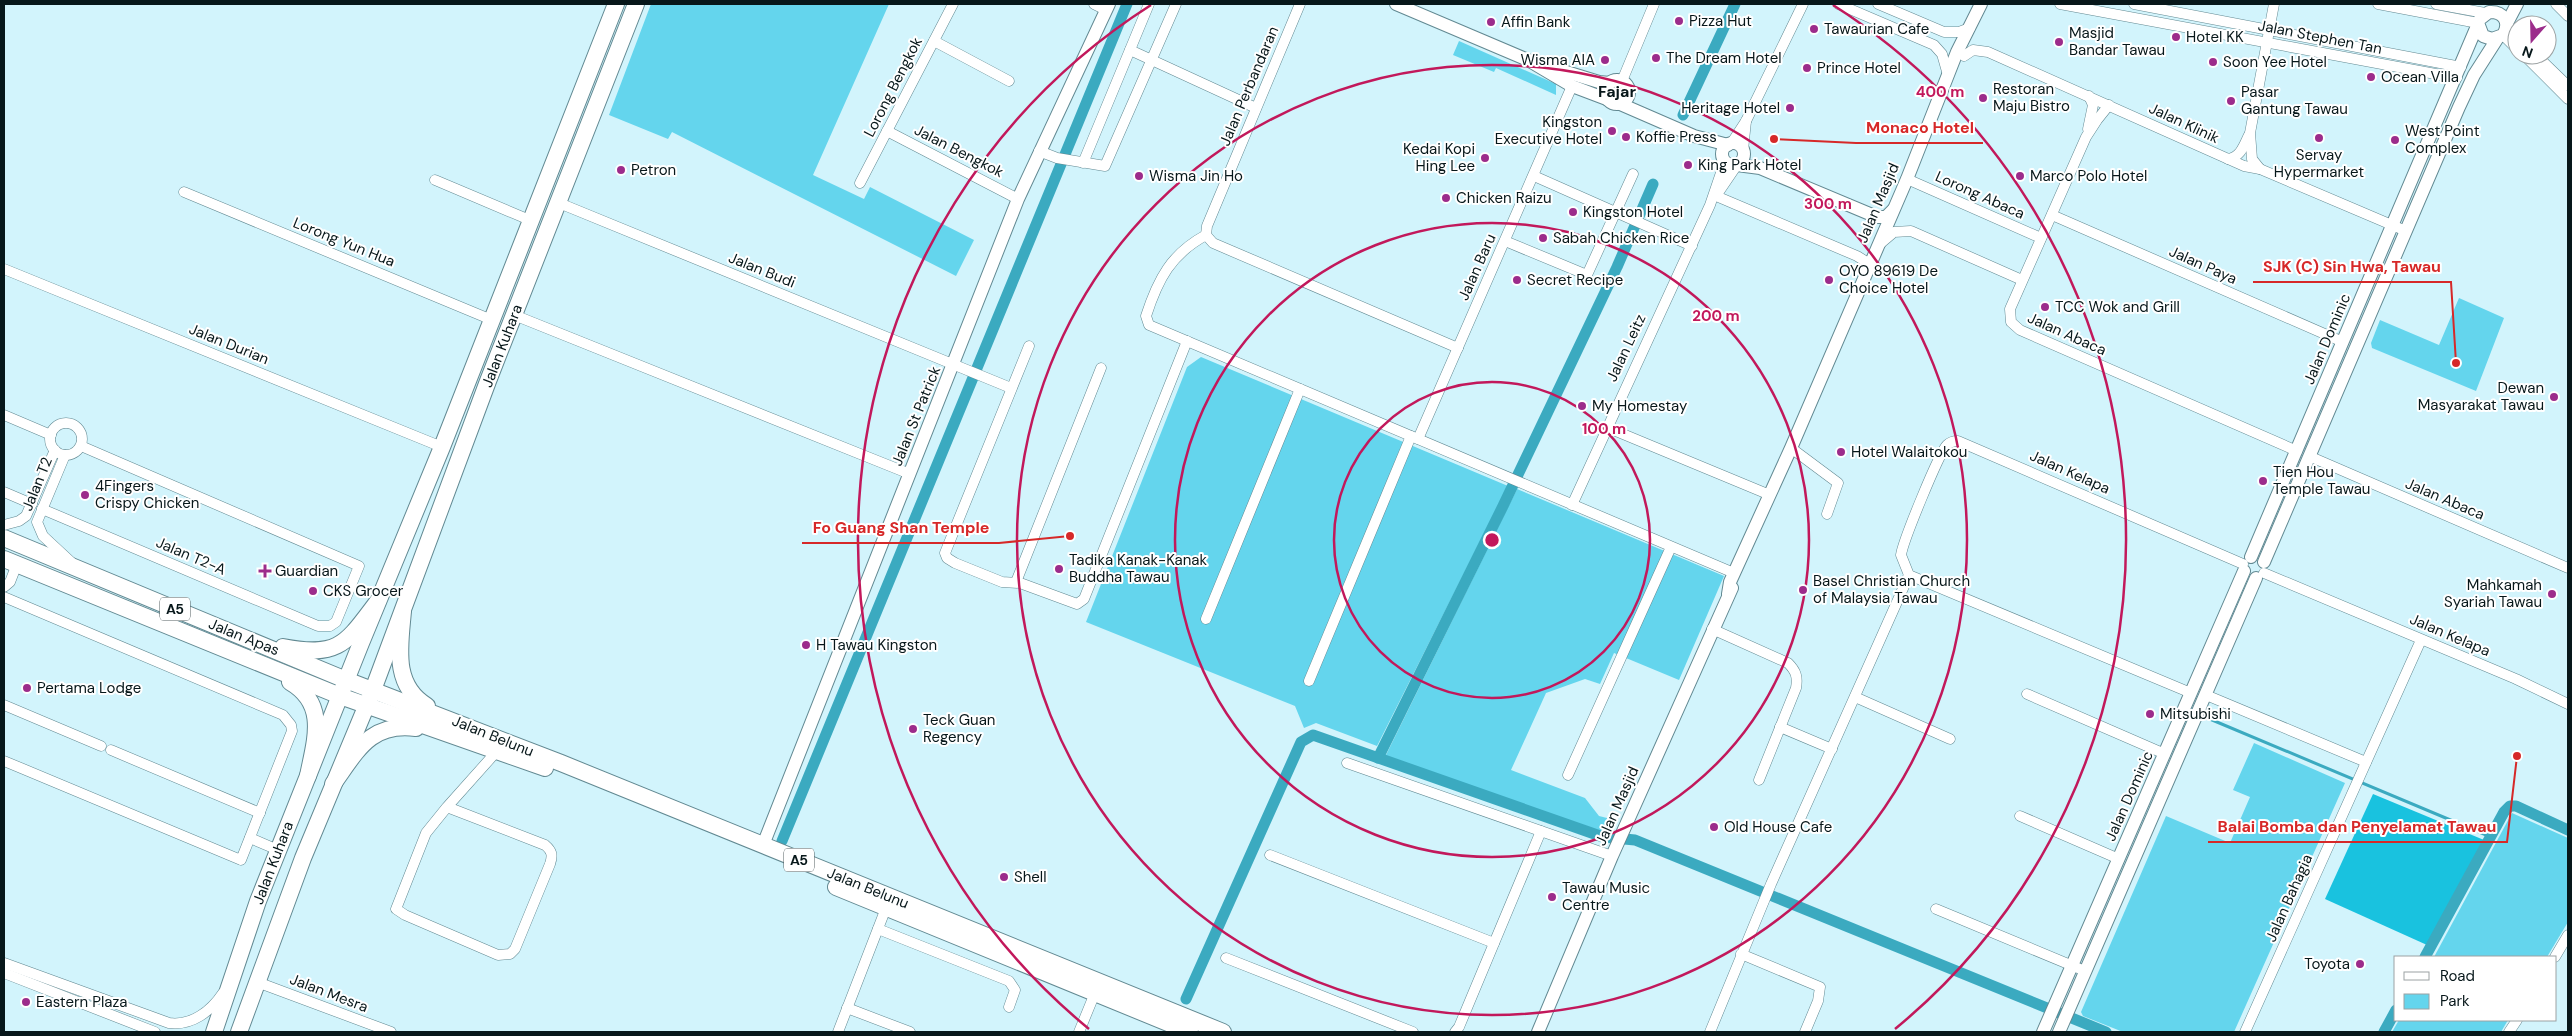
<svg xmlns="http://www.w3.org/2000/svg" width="2572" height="1036" viewBox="0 0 2572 1036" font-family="'DM Sans',sans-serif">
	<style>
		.green { fill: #64d5ed }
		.forest { fill: #19c2df }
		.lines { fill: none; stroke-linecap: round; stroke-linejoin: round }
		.stream { stroke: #3baac0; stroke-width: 3 }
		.canal { stroke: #3baac0; stroke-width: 11 }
		.minor-casing { stroke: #628992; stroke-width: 11 }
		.tertiary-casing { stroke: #628992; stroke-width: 14 }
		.primary-casing { stroke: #628992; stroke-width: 18 }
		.trunk-casing { stroke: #628992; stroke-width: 18 }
		.minor { stroke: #fff; stroke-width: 10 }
		.tertiary { stroke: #fff; stroke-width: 12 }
		.primary { stroke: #fff; stroke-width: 16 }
		.trunk { stroke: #fff; stroke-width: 16 }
		.ring { fill: none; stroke: #c2185b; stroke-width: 2.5 }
		.poi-dot { fill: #9c2c8b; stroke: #fff; stroke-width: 2 }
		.labels { text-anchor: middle; stroke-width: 4; stroke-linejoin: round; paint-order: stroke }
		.shield { fill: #fff; stroke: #515d5f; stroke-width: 1 }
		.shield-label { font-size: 14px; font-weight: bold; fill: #07171a }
		.poi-label { font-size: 15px; fill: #07171a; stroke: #fff; text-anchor: start }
		.street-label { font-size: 15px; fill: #07171a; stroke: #fff }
		.neighbourhood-label { font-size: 16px; font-weight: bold; fill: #07171a; stroke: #fff }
		.centre { fill: #c2185b; stroke: #fff; stroke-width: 2.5 }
		.ring-label { font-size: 15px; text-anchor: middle; font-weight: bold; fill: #c2185b; stroke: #fff; stroke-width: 4; stroke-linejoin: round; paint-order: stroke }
		.leader { fill: none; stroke: #d62828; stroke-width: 2 }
		.callout-dot { fill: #d62828; stroke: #fff; stroke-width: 2 }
		.callout-label { font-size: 16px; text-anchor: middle; font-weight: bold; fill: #d62828; stroke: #fff; stroke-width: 4; stroke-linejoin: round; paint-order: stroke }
	</style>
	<rect width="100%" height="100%" fill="#d2f4fc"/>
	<g class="green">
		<path d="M651,4H889L813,175L864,199L870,187L974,240L956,276L672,132L668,139L609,115Z"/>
		<path d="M1459,41L1556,84V95L1496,68L1494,72L1453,55Z"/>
		<path d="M2459,298L2504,318L2476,391L2372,348L2371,343L2380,320L2439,345Z"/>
		<path d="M1201,357L1508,486L1377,746L1316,723L1304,728L1295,706L1086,622L1187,367Z"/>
		<path d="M1517,489L1724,576L1679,680L1614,653L1600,684L1585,679L1546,693L1511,770L1585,798L1599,816L1615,820L1611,828L1603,833L1385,757Z"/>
		<path d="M2254,743L2345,783L2234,1032H2123L2083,1016L2081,1012L2166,816L2230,843L2250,797L2233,790Z"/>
		<path d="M2512,813L2568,838V922L2547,957H2434Z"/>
		<path d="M2399,1020H2508L2501,1032H2392Z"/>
	</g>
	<path class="forest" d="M2373,794L2484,840L2427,945L2325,899Z"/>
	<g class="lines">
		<path class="stream" d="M2205,717L2491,837"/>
		<g class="canal">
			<path d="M1683,115L1735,4"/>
			<path d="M1378,758L1503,506L1617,267L1653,184"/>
			<path d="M782,841L1127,4"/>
			<path d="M2425,957L2504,812L2510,806H2516L2568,830"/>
			<path d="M1186,999L1301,742L1313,735L1603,837L1635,840L2106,1032"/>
			<path d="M2384,1032L2396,1010"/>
		</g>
		<g class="minor-casing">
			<g id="minor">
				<path d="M1094,4L1106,10"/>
				<path d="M1838,4L1934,45L1942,54L1948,75"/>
				<path d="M1878,4L1944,32H1959L1970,28"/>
				<path d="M2060,4L2457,78"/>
				<path d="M2134,4L2461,67"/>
				<path d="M2378,4L2478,23"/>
				<path d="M2436,4L2485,13"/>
				<path d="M2556,4L2568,16"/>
				<path d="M2507,26L2517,36"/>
				<path d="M2503,35L2517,49"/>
				<path d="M934,41L1009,81"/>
				<path d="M1130,50L1256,108"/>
				<path d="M2524,55L2568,99"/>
				<path d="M2536,55L2568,86"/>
				<path d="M1964,56L1973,50L1988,52L2244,166L2260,169L2406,231"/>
				<path d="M1622,81L1654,4"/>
				<path d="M2109,105L2097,120L2086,137L2010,309L2011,322L2020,330L2297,451"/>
				<path d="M2088,129L2093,105L2089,96"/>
				<path d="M887,131L1018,199"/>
				<path d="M1731,144L1746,121L1803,4"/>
				<path d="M1743,150L1746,121"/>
				<path d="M1039,151L1057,158L1105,166L1176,4"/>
				<path d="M2228,159C2241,157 2244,145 2249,135"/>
				<path d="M1083,163L1149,4"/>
				<path d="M2260,169L2252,159L2250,133L2274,4"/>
				<path d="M1534,176L1692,246"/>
				<path d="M1907,179L2041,238"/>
				<path d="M435,180L532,221"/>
				<path d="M860,183L953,4"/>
				<path d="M184,192L492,320"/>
				<path d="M1718,193L1737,165"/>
				<path d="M1716,196L1857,256L1865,261L1868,270"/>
				<path d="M559,203L1011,388"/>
				<path d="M2052,215L2343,342"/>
				<path d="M1206,235C1171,254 1158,279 1146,316L1149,325L1734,573"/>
				<path d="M1206,235L1213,243L1458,348"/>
				<path d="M1206,235L1207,226L1300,4"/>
				<path d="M1505,241L1587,275L1633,174"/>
				<path d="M1881,243L1894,232L1911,231L2022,280"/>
				<path d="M4,269L442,447"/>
				<path d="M514,315L910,474"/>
				<path d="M1029,346L945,553L947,558L955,563L1002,582L1020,583L1077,604L1084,599L1187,341"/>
				<path d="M4,415L51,435"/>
				<circle cx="66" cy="439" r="16"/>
				<path d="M1606,427L1770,495"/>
				<path d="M1418,439L1572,86"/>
				<path d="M1791,448L1838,483L1827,514"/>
				<path d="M65,455L37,522L43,536L71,562"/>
				<path d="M2311,457L2568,568"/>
				<path d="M4,492L32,504"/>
				<path d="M1572,505L1710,205L1725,161"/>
				<path d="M42,509L318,626H330L336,622L359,566L81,446"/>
				<path d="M4,525L19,521L26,516L55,450"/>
				<path d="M2264,573L2516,679L2568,704"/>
				<path d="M1016,582L1101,368"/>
				<path d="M4,587L10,582L17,564"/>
				<path d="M4,597L283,715L291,725L292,731L241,860L4,761"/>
				<path d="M1206,619L1300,389"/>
				<path d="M1712,629L1788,663C1796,671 1798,677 1796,688L1759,780"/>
				<path d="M1309,681L1411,436"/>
				<path d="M2191,693L1909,575L1901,555C1903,541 1939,453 1947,445C1950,442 1954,441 1958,441L2243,564"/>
				<path d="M2027,694L2165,754"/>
				<path d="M2206,695L2366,762"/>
				<path d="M1855,697L1950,739"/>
				<path d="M4,705L101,746"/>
				<path d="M1780,727L1832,749"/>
				<path d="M111,750L260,813"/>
				<path d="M1347,763L1612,856"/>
				<path d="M1568,775L1671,547"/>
				<path d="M447,807L545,845C552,851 553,855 550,864L515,949L510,954L498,955L405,915L396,909L426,833L447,807L497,751"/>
				<path d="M2020,816L2119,859"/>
				<path d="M250,838L278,850"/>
				<path d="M1270,855L1494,943"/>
				<path d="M1936,909L2085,971"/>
				<path d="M878,929L1009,981L1015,990L1009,1007"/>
				<path d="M1741,954L1820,987L1818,1001L1805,1032"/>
				<path d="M2555,957L2568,935"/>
				<path d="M1226,958L1413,1032"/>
				<path d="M4,963L169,1023C192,1026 211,1011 223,993"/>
				<path d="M4,973L155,1032"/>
				<path d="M257,982L391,1032"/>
				<path d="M847,1008L910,1032"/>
				<path d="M838,1032L886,908"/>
				<path d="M1079,1032L1095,993"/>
				<path d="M1455,1032L1459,1027L1541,831"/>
				<path d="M1710,1032L1771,884L1909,575"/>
				<path d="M2245,1032L2421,640"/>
				<path d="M2509,1032L2517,1020"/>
			</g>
		</g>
		<g class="tertiary-casing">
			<g id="tertiary">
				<path d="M1396,4L1528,60L1572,86L1609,100"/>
				<path d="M2507,23L2517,4"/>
				<path d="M1550,67L1599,82L1610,83"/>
				<circle cx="1617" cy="92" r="12"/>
				<path d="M1618,103L1694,136L1728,145"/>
				<circle cx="1733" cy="154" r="11"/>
				<path d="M1737,165L1760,168L1877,217H1886L1893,210"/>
				<path d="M2251,557L2480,19L2489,12C2503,11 2511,22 2503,35L2492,39L2483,36L2478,23"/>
				<path d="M2264,562L2459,107L2474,75L2497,39"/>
				<path d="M1728,594L1730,582L1791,448L1907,179L1957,52L1981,4"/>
				<path d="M763,845L1018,199L1109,4"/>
				<path d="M1538,1032L1612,856L1732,588"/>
				<path d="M2043,1032L2244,571"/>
				<path d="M2059,1032L2256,578"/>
			</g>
		</g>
		<g class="primary-casing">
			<g id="primary">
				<path d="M214,1032L258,901L361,643L442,447L616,4"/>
				<path d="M239,1032L303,858L373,690L488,381L636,4"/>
			</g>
		</g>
		<g class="trunk-casing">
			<g id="trunk">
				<path d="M4,538L346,680L561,763L1223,1032"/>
				<path d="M4,559L340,696L545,768"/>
				<path d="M403,611C400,646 392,685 427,706"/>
				<path d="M283,647C340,658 346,643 378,601"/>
				<path d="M290,682C328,704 315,740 308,776"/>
				<path d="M333,784C357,751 370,722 416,728"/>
				<path d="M836,887L1190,1032"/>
			</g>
		</g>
		<use href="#minor" class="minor"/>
		<use href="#tertiary" class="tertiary"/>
		<use href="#primary" class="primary"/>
		<use href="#trunk" class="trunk"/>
	</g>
	<g class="ring">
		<circle cx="1492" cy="540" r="158"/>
		<circle cx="1492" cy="540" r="317"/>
		<circle cx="1492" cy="540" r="475"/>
		<path d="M1089 1029A634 634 0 0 1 1151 5M1833 5A634 634 0 0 1 1895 1029"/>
	</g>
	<g class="poi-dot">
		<circle cx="1679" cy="21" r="5"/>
		<circle cx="1491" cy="22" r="5"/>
		<circle cx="1814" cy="29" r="5"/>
		<circle cx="2176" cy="37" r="5"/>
		<circle cx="2059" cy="42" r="5"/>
		<circle cx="1656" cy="58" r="5"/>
		<circle cx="1605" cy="60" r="5"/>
		<circle cx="2213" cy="62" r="5"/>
		<circle cx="1807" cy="68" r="5"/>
		<circle cx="2371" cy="77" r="5"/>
		<circle cx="1983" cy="98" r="5"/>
		<circle cx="2231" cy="101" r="5"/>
		<circle cx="1790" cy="108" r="5"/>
		<circle cx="1612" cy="131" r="5"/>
		<circle cx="1626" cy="137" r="5"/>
		<circle cx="2319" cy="138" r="5"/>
		<circle cx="2395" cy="140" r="5"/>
		<circle cx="1485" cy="158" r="5"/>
		<circle cx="1688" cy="165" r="5"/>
		<circle cx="621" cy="170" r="5"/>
		<circle cx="1139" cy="176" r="5"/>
		<circle cx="2020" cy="176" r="5"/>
		<circle cx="1446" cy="198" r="5"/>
		<circle cx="1573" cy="212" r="5"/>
		<circle cx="1543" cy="238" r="5"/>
		<circle cx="1517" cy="280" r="5"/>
		<circle cx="1829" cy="280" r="5"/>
		<circle cx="2045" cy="307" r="5"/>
		<circle cx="2554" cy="397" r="5"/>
		<circle cx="1582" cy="406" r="5"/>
		<circle cx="1841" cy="452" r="5"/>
		<circle cx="2263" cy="481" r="5"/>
		<circle cx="85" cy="495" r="5"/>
		<circle cx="1059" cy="569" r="5"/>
		<path d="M262.5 563.5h5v5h5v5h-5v5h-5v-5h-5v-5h5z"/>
		<circle cx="1803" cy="590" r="5"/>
		<circle cx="313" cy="591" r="5"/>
		<circle cx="2552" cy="594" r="5"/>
		<circle cx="806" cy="645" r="5"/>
		<circle cx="27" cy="688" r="5"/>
		<circle cx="2150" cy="714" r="5"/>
		<circle cx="913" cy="729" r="5"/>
		<circle cx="1714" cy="827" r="5"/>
		<circle cx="1004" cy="877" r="5"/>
		<circle cx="1552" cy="897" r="5"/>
		<circle cx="2360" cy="964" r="5"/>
		<circle cx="26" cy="1002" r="5"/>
	</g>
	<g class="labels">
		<g class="shield">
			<rect x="160" y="597.5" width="30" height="23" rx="4"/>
			<rect x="784" y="848.5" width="30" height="23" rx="4"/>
		</g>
		<g class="shield-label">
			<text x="175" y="614">A5</text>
			<text x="799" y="865">A5</text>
		</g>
		<g class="poi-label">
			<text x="1689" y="26">Pizza Hut</text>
			<text x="1501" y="27">Affin Bank</text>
			<text x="1824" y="34">Tawaurian Cafe</text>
			<text x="2069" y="38">Masjid<tspan x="2069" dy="17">Bandar Tawau</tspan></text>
			<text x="2186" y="42">Hotel KK</text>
			<text x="1666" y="63">The Dream Hotel</text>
			<text x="1595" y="65" text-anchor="end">Wisma AIA</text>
			<text x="2223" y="67">Soon Yee Hotel</text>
			<text x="1817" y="73">Prince Hotel</text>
			<text x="2381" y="82">Ocean Villa</text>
			<text x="1993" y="94">Restoran<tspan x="1993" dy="17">Maju Bistro</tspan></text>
			<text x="2241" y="97">Pasar<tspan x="2241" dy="17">Gantung Tawau</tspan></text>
			<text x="1780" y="113" text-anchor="end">Heritage Hotel</text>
			<text x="1602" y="127" text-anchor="end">Kingston<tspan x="1602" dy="17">Executive Hotel</tspan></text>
			<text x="2405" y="136">West Point<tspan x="2405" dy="17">Complex</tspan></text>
			<text x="1636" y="142">Koffie Press</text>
			<text x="1475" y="154" text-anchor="end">Kedai Kopi<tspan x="1475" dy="17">Hing Lee</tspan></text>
			<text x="2319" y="160" text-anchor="middle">Servay<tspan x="2319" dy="17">Hypermarket</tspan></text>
			<text x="1698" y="170">King Park Hotel</text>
			<text x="631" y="175">Petron</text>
			<text x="1149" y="181">Wisma Jin Ho</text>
			<text x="2030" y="181">Marco Polo Hotel</text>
			<text x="1456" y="203">Chicken Raizu</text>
			<text x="1583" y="217">Kingston Hotel</text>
			<text x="1553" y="243">Sabah Chicken Rice</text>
			<text x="1839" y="276">OYO 89619 De<tspan x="1839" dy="17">Choice Hotel</tspan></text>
			<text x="1527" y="285">Secret Recipe</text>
			<text x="2055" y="312">TCC Wok and Grill</text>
			<text x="2544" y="393" text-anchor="end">Dewan<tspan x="2544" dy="17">Masyarakat Tawau</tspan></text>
			<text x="1592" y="411">My Homestay</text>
			<text x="1851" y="457">Hotel Walaitokou</text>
			<text x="2273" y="477">Tien Hou<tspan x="2273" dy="17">Temple Tawau</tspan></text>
			<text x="95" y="491">4Fingers<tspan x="95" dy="17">Crispy Chicken</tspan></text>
			<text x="1069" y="565">Tadika Kanak-Kanak<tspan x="1069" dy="17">Buddha Tawau</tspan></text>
			<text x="275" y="576">Guardian</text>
			<text x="1813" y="586">Basel Christian Church<tspan x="1813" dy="17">of Malaysia Tawau</tspan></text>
			<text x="2542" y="590" text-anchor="end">Mahkamah<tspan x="2542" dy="17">Syariah Tawau</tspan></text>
			<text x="323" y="596">CKS Grocer</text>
			<text x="816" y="650">H Tawau Kingston</text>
			<text x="37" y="693">Pertama Lodge</text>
			<text x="2160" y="719">Mitsubishi</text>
			<text x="923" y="725">Teck Guan<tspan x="923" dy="17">Regency</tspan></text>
			<text x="1724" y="832">Old House Cafe</text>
			<text x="1014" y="882">Shell</text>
			<text x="1562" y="893">Tawau Music<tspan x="1562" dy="17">Centre</tspan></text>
			<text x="2350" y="969" text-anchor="end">Toyota</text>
			<text x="36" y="1007">Eastern Plaza</text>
		</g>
		<g class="street-label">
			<text transform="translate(2320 37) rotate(11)" y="5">Jalan Stephen Tan</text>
			<text transform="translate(1249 86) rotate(-67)" y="5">Jalan Perbandaran</text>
			<text transform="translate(893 87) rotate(-63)" y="5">Lorong Bengkok</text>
			<text transform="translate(2184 123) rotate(25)" y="5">Jalan Klinik</text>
			<text transform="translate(959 151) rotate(27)" y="5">Jalan Bengkok</text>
			<text transform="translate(1980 195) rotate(24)" y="5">Lorong Abaca</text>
			<text transform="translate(1878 203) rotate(-67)" y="5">Jalan Masjid</text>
			<text transform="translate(344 242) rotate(22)" y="5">Lorong Yun Hua</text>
			<text transform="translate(2203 265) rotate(24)" y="5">Jalan Paya</text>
			<text transform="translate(1477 267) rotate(-66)" y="5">Jalan Baru</text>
			<text transform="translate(762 270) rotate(22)" y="5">Jalan Budi</text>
			<text transform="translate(2067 334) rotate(24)" y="5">Jalan Abaca</text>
			<text transform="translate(2327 339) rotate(-67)" y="5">Jalan Dominic</text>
			<text transform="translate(229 344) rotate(22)" y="5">Jalan Durian</text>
			<text transform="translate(502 346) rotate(-69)" y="5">Jalan Kuhara</text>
			<text transform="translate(1626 348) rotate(-65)" y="5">Jalan Leitz</text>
			<text transform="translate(916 416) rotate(-68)" y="5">Jalan St Patrick</text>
			<text transform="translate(2070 472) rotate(24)" y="5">Jalan Kelapa</text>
			<text transform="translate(37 484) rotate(-68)" y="5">Jalan T2</text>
			<text transform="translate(2445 499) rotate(23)" y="5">Jalan Abaca</text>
			<text transform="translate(191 556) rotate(23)" y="5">Jalan T2-A</text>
			<text transform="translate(2450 635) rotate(23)" y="5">Jalan Kelapa</text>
			<text transform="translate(244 637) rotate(22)" y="5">Jalan Apas</text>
			<text transform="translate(493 736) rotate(22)" y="5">Jalan Belunu</text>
			<text transform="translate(2129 796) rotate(-66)" y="5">Jalan Dominic</text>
			<text transform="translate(1617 806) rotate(-66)" y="5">Jalan Masjid</text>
			<text transform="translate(273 863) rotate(-69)" y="5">Jalan Kuhara</text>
			<text transform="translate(868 888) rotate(22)" y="5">Jalan Belunu</text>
			<text transform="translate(2289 898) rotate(-66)" y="5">Jalan Bahagia</text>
			<text transform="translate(329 993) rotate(21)" y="5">Jalan Mesra</text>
		</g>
		<g class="neighbourhood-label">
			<text x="1617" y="97">Fajar</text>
		</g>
	</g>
	<circle cx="1492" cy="540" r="8" class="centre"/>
	<g class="ring-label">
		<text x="1940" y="97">400 m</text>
		<text x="1828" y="209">300 m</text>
		<text x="1716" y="321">200 m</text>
		<text x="1604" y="434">100 m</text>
	</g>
	<path class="leader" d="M1774 139L1856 143H1983M2456 363L2451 282H2253M1070 536L999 543H802M2517 756L2507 842H2208"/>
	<g class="callout-dot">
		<circle cx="1774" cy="139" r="5"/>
		<circle cx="2456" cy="363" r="5"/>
		<circle cx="1070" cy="536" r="5"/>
		<circle cx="2517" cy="756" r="5"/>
	</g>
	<g class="callout-label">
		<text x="1920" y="133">Monaco Hotel</text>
		<text x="2352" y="272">SJK (C) Sin Hwa, Tawau</text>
		<text x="901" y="533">Fo Guang Shan Temple</text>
		<text x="2357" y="832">Balai Bomba dan Penyelamat Tawau</text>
	</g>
	<rect width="2572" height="1036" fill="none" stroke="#07171a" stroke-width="10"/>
	<rect x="2394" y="956" width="162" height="65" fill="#ffffff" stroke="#9ca2a3"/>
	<rect x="2404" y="972" width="25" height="8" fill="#ffffff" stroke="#9ca2a3"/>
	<text x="2440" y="981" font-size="15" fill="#07171a">Road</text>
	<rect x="2404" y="994" width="25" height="15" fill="#64d5ed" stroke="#9ca2a3"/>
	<text x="2440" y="1006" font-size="15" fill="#07171a">Park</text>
	<g transform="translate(2532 40) rotate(200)"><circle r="24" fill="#ffffff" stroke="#9ca2a3"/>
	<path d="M0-4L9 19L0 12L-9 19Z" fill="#9c2c8b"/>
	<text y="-8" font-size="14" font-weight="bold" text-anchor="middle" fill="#07171a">N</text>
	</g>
</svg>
